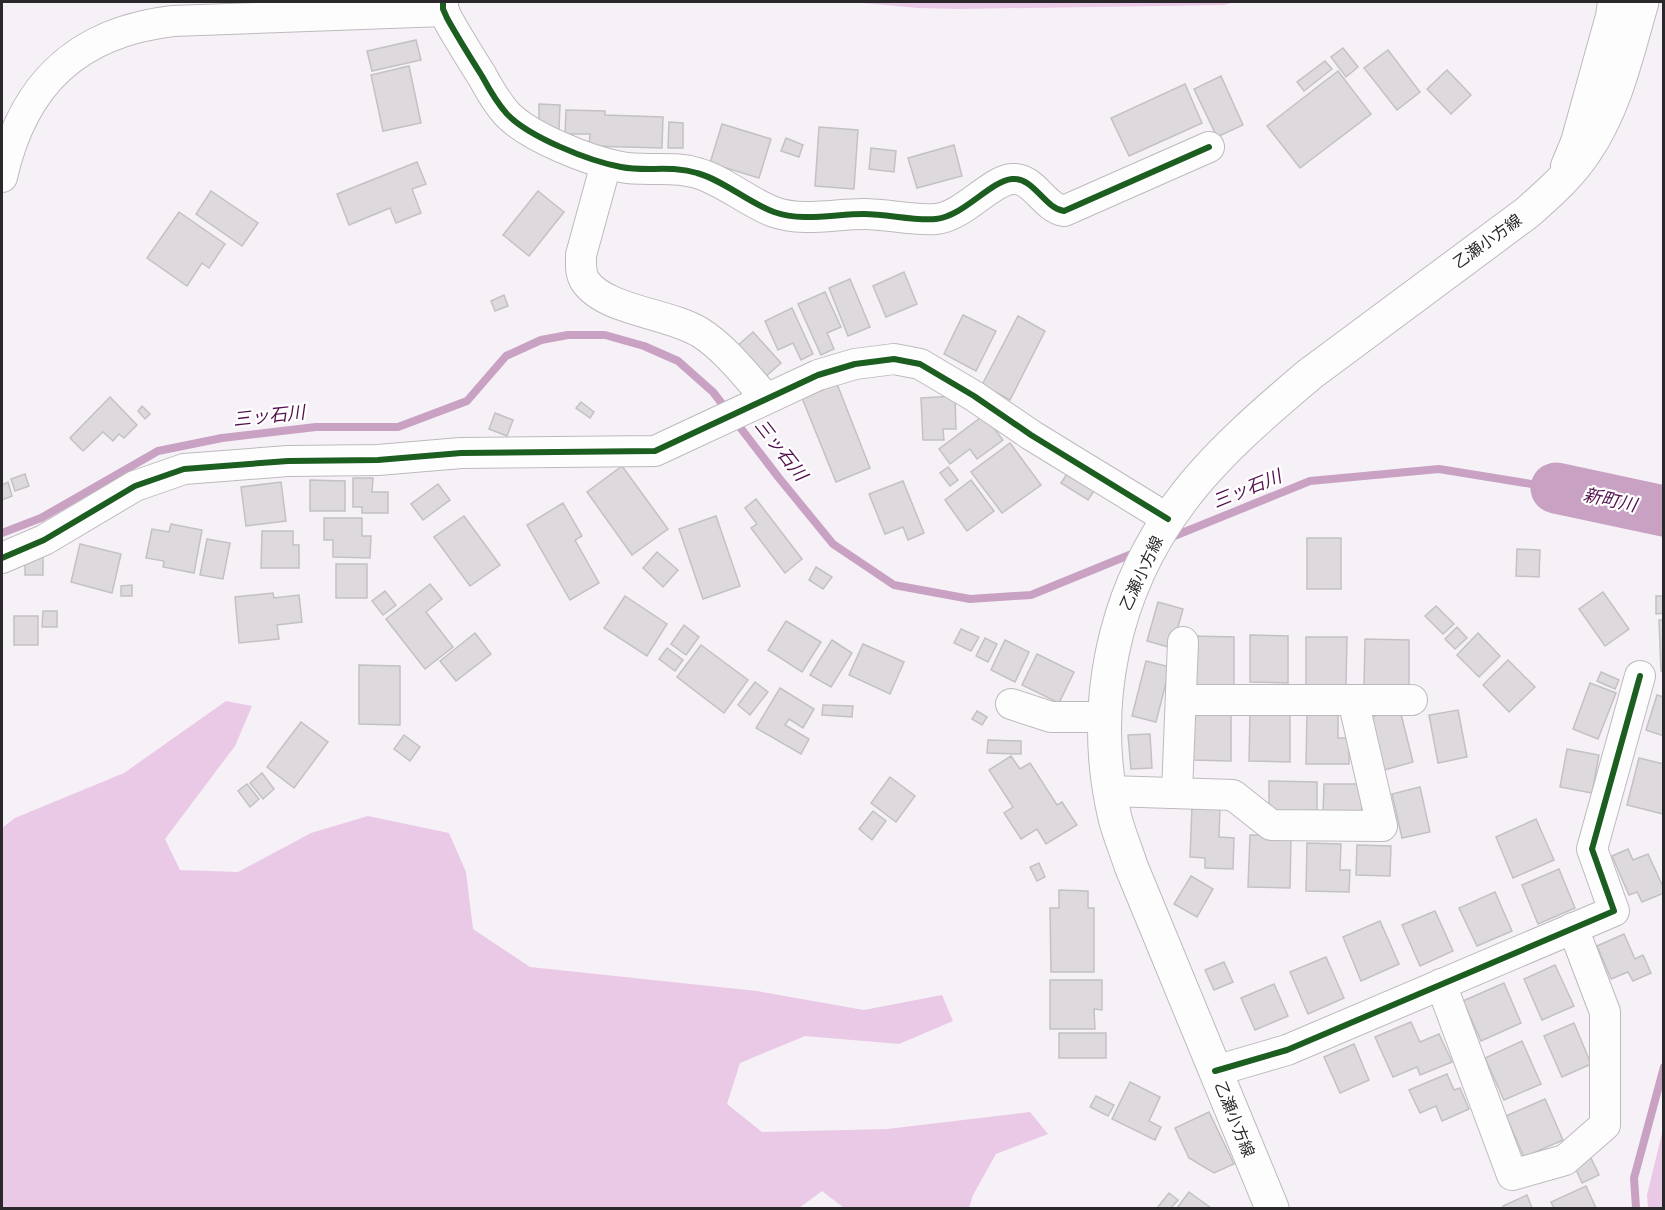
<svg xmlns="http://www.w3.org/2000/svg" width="1665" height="1210" viewBox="0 0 1665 1210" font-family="Lato,'Noto Sans JP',sans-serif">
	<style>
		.green { fill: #eacae7 }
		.forest { fill: #eac9e7 }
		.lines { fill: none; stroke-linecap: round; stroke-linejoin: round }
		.stream { stroke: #c8a1c3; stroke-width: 8 }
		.river { stroke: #c8a1c3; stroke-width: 51 }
		.building { fill: #ddd9dd; stroke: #c4c1c4; stroke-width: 1.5 }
		.minor-casing { stroke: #bdbabd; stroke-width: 32 }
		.major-casing { stroke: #bdbabd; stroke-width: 35 }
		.minor { stroke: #fefdfe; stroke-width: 30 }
		.major { stroke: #fefdfe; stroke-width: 33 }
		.cycleway-casing { stroke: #fff; stroke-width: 10 }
		.cycleway { stroke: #1b5e20; stroke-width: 6 }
		.labels { text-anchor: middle; stroke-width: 4.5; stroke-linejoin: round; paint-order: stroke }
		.street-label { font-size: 16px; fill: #2b282b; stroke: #fff }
		.water-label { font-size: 18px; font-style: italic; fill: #52114d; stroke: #fff }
	</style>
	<rect width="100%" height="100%" fill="#f6f1f6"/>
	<path class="green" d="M851,2H1235L1224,5L958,9L918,8Z"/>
	<g class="forest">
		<path d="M226,701L252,706L235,746L165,839L180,870L238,872L311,833L368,816L449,833L466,872L473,929L530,967L757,991L864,1010L942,995L953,1021L899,1044L805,1036L740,1063L727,1104L762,1132L887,1129L1030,1112L1048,1134L996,1154L973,1195L969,1208H844L822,1191L799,1208H2V828L15,818L124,773Z"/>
		<path d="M1663,1129V1208H1648L1647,1195Z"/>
	</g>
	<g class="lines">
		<g class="stream">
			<path d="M2,533L41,518L158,451L222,438L316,427H398L467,401L506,356L541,340L568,335H605L644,346L678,361L713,392L779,478L833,544L894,585L970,599L1031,595L1139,551"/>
			<path d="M1167,539L1310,481L1439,469L1556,488"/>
			<path d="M1636,1208L1634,1178L1664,1067"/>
		</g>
		<path class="river" d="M1556,488L1664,511"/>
	</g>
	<g class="building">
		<path d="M416,40L421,60L372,71L367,51Z"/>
		<path d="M1343,48L1358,67L1346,77L1331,57Z"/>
		<path d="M1388,50L1420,92L1397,110L1364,68Z"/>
		<path d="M1325,61L1332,69L1304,91L1297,82Z"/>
		<path d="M409,66L421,123L383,131L371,75Z"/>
		<path d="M1447,70L1471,95L1451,114L1427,89Z"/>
		<path d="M1338,71L1371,114L1300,168L1267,126Z"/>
		<path d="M1221,76L1243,125L1217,137L1194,89Z"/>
		<path d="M1185,84L1202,123L1129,156L1111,118Z"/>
		<path d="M539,104L560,105L559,130L539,129Z"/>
		<path d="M566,110L605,111V115L663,117L662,148L589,146L590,134H565Z"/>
		<path d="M669,122L683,123V148H668Z"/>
		<path d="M722,124L771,139L759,178L710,163Z"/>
		<path d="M819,127L858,130L854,189L815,186Z"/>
		<path d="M786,138L803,145L799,157L781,151Z"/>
		<path d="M954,145L962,176L917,188L908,158Z"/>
		<path d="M871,148L896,151L894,172L869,169Z"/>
		<path d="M417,162L426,184L412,189L421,213L396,223L390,208L349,225L337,194Z"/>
		<path d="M211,191L258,223L242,246L196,214Z"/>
		<path d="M538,191L564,212L529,256L503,235Z"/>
		<path d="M179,212L225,244L209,268L202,263L187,286L147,258Z"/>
		<path d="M904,272L917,304L886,317L873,286Z"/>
		<path d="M850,279L870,327L848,336L829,288Z"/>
		<path d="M825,292L841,327L827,333L834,349L821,355L798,304Z"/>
		<path d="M504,295L508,306L495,311L491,301Z"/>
		<path d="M792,308L813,354L801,360L793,343L778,350L765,321Z"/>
		<path d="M963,315L996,331L976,371L944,354Z"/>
		<path d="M1018,316L1045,331L1010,400L982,385Z"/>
		<path d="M753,332L781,363L764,378L736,347Z"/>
		<path d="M837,384L870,468L836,482L802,398Z"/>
		<path d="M955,396L956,429H943L944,440H923L921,398Z"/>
		<path d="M110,397L137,425L124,438L119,434L113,441L103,432L83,451L70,438Z"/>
		<path d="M581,402L594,412L590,418L576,408Z"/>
		<path d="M142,406L150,414L145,419L138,411Z"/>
		<path d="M495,413L513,420L507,436L489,429Z"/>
		<path d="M984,415L1003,440L977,459L970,449L950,464L939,449Z"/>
		<path d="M1010,443L1041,485L1002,513L971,472Z"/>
		<path d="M622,466L668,529L632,555L587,492Z"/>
		<path d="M948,467L958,480L950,486L940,473Z"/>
		<path d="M1070,469L1097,486L1088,500L1061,483Z"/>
		<path d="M25,474L29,486L15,491L11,479Z"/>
		<path d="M353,478H373L372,492H388V513H362V507H353Z"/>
		<path d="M310,480L345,481V511H310Z"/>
		<path d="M971,480L994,511L967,531L945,500Z"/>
		<path d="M903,481L924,533L908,540L903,527L885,534L869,494Z"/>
		<path d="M8,482L12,496L2,500V485Z"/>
		<path d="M281,482L286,521L246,526L241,487Z"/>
		<path d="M438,484L450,500L423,520L411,504Z"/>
		<path d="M756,499L802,559L785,573L751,528L757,524L745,508Z"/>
		<path d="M563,503L582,536L575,540L599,583L570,600L527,525Z"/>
		<path d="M464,516L500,565L470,586L434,537Z"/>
		<path d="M716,516L740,586L703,599L679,529Z"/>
		<path d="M324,518H362V536H371L370,558L333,557V540H324Z"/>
		<path d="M171,524L202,530L194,573L163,567L164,561L146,558L152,529L169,532Z"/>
		<path d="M262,531H293V545H299V568H261Z"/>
		<rect x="1307" y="538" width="34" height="51"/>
		<path d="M207,539L230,543L223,579L200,575Z"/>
		<path d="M80,544L121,554L112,593L71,582Z"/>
		<path d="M1517,549L1540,550L1539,577L1516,576Z"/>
		<path d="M43,550V575H25V559Z"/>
		<path d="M657,552L678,570L663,587L643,568Z"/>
		<rect x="336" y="564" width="31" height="34"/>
		<path d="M816,567L832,577L823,589L809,580Z"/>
		<path d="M430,584L442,599L426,612L453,647L425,669L386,619Z"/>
		<path d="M132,585V596H121V586Z"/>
		<path d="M385,591L396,605L383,615L372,601Z"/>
		<path d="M1603,592L1629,629L1605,646L1579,609Z"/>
		<path d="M273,593L274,598L299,595L302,622L277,625L279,639L239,643L235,597Z"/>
		<path d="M625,596L667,624L647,656L604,628Z"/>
		<path d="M1656,596H1664V613L1656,614Z"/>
		<path d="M1158,602L1183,609L1172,648L1147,641Z"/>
		<path d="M1436,606L1454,624L1443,634L1425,616Z"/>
		<path d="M43,611H57V627H42Z"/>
		<rect x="14" y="616" width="24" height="29"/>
		<path d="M1659,620H1664V671H1661Z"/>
		<path d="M786,621L821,642L802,672L768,650Z"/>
		<path d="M684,625L699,637L686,655L671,644Z"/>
		<path d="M1457,627L1467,638L1455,649L1445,639Z"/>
		<path d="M961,629L979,637L971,651L954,643Z"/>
		<path d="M475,633L491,654L456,681L440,661Z"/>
		<path d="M1478,633L1500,656L1479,677L1457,655Z"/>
		<path d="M1250,635L1288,636V683L1250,682Z"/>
		<path d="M1194,636L1234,637V691H1194Z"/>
		<path d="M1306,637H1347L1346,686H1306Z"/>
		<path d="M985,638L997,644L988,662L976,656Z"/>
		<path d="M1365,639L1409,640V687H1364Z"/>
		<path d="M832,640L852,653L831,687L810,675Z"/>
		<path d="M1005,640L1029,652L1015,682L991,670Z"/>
		<path d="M863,644L904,662L890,694L849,675Z"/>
		<path d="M701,645L748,680L724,713L677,677Z"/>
		<path d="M667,648L683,660L675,671L659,659Z"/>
		<path d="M1037,654L1074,672L1059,703L1022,685Z"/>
		<path d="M1508,660L1535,687L1509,712L1483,685Z"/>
		<path d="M1146,661L1170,667L1156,722L1132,716Z"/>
		<path d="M359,665L400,666V725L359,724Z"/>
		<path d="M1601,672L1619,680L1615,689L1597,681Z"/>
		<path d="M755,682L768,692L750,715L738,705Z"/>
		<path d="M1590,683L1616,693L1598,739L1573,729Z"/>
		<path d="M780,688L814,709L803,728L789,719L785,725L809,739L801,754L756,728Z"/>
		<path d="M1657,695L1664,697V736L1646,730Z"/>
		<path d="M823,705L853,706L852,717L822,715Z"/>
		<path d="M1191,709L1231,710V761L1191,760Z"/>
		<path d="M1400,710L1413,762L1384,770L1370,717Z"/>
		<path d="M1458,710L1467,757L1438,763L1429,715Z"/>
		<path d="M977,711L987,717L982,725L972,719Z"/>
		<path d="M1250,712L1290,713V762L1249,761Z"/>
		<path d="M1307,712H1338V738H1349V764H1306Z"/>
		<path d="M301,722L328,742L294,788L267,767Z"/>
		<path d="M1150,734L1152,768L1131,769L1128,735Z"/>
		<path d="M404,735L420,747L410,761L394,749Z"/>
		<path d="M988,740L1021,741V754L987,753Z"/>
		<path d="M1567,749L1599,755L1592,793L1560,787Z"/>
		<path d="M1011,756L1020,769L1030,763L1057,805L1062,802L1077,825L1046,844L1037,829L1021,839L1004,813L1013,807L989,770Z"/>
		<path d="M1639,758L1664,764L1663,814L1627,805Z"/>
		<path d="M262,773L274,789L263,799L250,783Z"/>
		<path d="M890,777L915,796L896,822L871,803Z"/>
		<path d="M1269,781L1317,782V814L1269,813Z"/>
		<path d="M247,784L259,799L250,807L238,791Z"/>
		<path d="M1324,784H1362V814L1323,813Z"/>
		<path d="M1420,787L1430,832L1402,838L1392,794Z"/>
		<path d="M1192,806L1220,807L1219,837L1234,838L1233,869L1205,868V858L1190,857Z"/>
		<path d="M873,811L886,821L872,840L859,829Z"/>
		<path d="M1536,819L1554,860L1513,878L1496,837Z"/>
		<path d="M1250,835L1291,836L1290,888L1248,887Z"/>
		<path d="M1307,843L1341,844L1340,870H1350L1349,892L1306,891Z"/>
		<path d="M1357,845L1391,846L1390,876L1356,875Z"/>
		<path d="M1628,849L1633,860L1648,854L1664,889V893L1642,902L1637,892L1629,895L1612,856Z"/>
		<path d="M1039,863L1045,877L1037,881L1030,867Z"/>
		<path d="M1559,869L1575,908L1538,924L1522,885Z"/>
		<path d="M1191,876L1213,889L1197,917L1174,904Z"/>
		<path d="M1059,890L1088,891V908H1094V972H1051L1050,908H1059Z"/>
		<path d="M1495,892L1512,931L1477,946L1459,908Z"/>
		<path d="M1435,911L1453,951L1420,966L1402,925Z"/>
		<path d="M1380,921L1399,964L1361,981L1343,937Z"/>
		<path d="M1624,934L1635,959L1643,955L1651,973L1633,981L1628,972L1611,979L1597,946Z"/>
		<path d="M1326,957L1344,998L1308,1014L1290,972Z"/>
		<path d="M1224,962L1233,982L1214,990L1205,970Z"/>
		<path d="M1555,965L1574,1006L1542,1020L1524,979Z"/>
		<path d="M1050,980H1102V1010L1094,1009L1095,1029H1050Z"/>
		<path d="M1504,983L1521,1023L1481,1041L1463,1001Z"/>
		<path d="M1274,984L1288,1016L1255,1030L1241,998Z"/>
		<path d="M1411,1022L1420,1042L1439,1034L1452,1062L1420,1075L1417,1067L1393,1077L1375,1037Z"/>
		<path d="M1574,1023L1591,1064L1562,1077L1544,1036Z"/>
		<rect x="1059" y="1033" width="47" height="25"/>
		<path d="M1522,1041L1541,1084L1504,1100L1485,1058Z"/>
		<path d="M1354,1044L1369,1080L1340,1093L1324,1057Z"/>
		<path d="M1447,1074L1454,1090L1460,1088L1469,1109L1442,1121L1436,1106L1420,1113L1409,1090Z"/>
		<path d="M1130,1082L1160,1097L1149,1121L1161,1127L1155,1140L1112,1119Z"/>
		<path d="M1096,1096L1114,1105L1108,1116L1090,1107Z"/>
		<path d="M1545,1099L1563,1140L1524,1157L1506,1116Z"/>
		<path d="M1209,1112L1234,1164L1214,1173L1189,1158L1175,1128Z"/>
		<path d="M1591,1158L1599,1175L1582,1183L1574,1165Z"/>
		<path d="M1586,1186L1596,1208H1554L1551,1202Z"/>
		<path d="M1189,1192L1211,1208H1177Z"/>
		<path d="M1169,1193L1178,1200L1171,1208H1157Z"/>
		<path d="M1527,1195L1532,1208H1505L1503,1206Z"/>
	</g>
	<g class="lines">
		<g class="minor-casing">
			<g id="minor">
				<path d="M443,2V9L447,18C458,38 470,57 482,76C489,89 497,103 507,114C529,137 589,161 621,167C646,172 672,165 697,173C725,181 747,202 774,212C802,222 835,214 864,214C888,214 913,221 936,219C964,216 990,181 1012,179C1034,177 1044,208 1064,211L1209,147"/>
				<path d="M606,164L581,255C581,264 580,273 585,281C605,311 670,313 701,333C726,349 746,376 766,398"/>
				<path d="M1566,166L1576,142L1611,16L1613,2"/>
				<path d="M2,177C23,83 78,32 173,21L444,11"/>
				<path d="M2,558L44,540L135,486L184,469L288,461L378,460L461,453L655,451L818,375L855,364L894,359L920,364L974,396L1031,435L1168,519"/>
				<path d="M1181,700H1412"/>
				<path d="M1011,704L1051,717H1104"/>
				<path d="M1110,791L1233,795L1271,825L1382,826L1353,700"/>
				<path d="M1177,793L1183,642"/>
				<path d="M1441,984L1512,1175L1565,1160L1605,1125V1012L1573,928"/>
				<path d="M1215,1071L1287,1050L1614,911L1592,849L1640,676"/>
			</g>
		</g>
		<g class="major-casing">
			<path id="major" d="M1272,1208L1131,866C1126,850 1119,834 1115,818C1089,708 1112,592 1181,501C1214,456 1267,410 1310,374L1528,212C1549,193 1570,175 1585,152C1616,107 1627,53 1642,2"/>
		</g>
		<use href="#minor" class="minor"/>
		<use href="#major" class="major"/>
		<g class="cycleway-casing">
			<g id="cycleway">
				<path d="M443,2V9L447,18C458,38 470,57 482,76C489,89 497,103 507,114C529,137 589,161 621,167C646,172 672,165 697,173C725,181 747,202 774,212C802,222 835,214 864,214C888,214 913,221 936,219C964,216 990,181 1012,179C1034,177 1044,208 1064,211L1209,147"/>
				<path d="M2,558L44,540L135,486L184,469L288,461L378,460L461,453L655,451L818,375L855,364L894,359L920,364L974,396L1031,435L1168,519"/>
				<path d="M1215,1071L1287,1050L1614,911L1592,849L1640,676"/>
			</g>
		</g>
		<use href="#cycleway" class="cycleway"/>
	</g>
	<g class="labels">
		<g class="street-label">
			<text transform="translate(1487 241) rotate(-36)" y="6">乙瀬小方線</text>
			<text transform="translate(1141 573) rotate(-65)" y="6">乙瀬小方線</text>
			<text transform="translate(1235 1119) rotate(68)" y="6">乙瀬小方線</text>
		</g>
		<g class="water-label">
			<text transform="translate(269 416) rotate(-6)" y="6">三ッ石川</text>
			<text transform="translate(781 450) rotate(52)" y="6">三ッ石川</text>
			<text transform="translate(1247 489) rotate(-22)" y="6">三ッ石川</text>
			<text transform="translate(1610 500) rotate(12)" y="6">新町川</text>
		</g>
	</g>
	<rect width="1665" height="1210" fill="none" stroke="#2b282b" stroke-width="6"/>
</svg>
